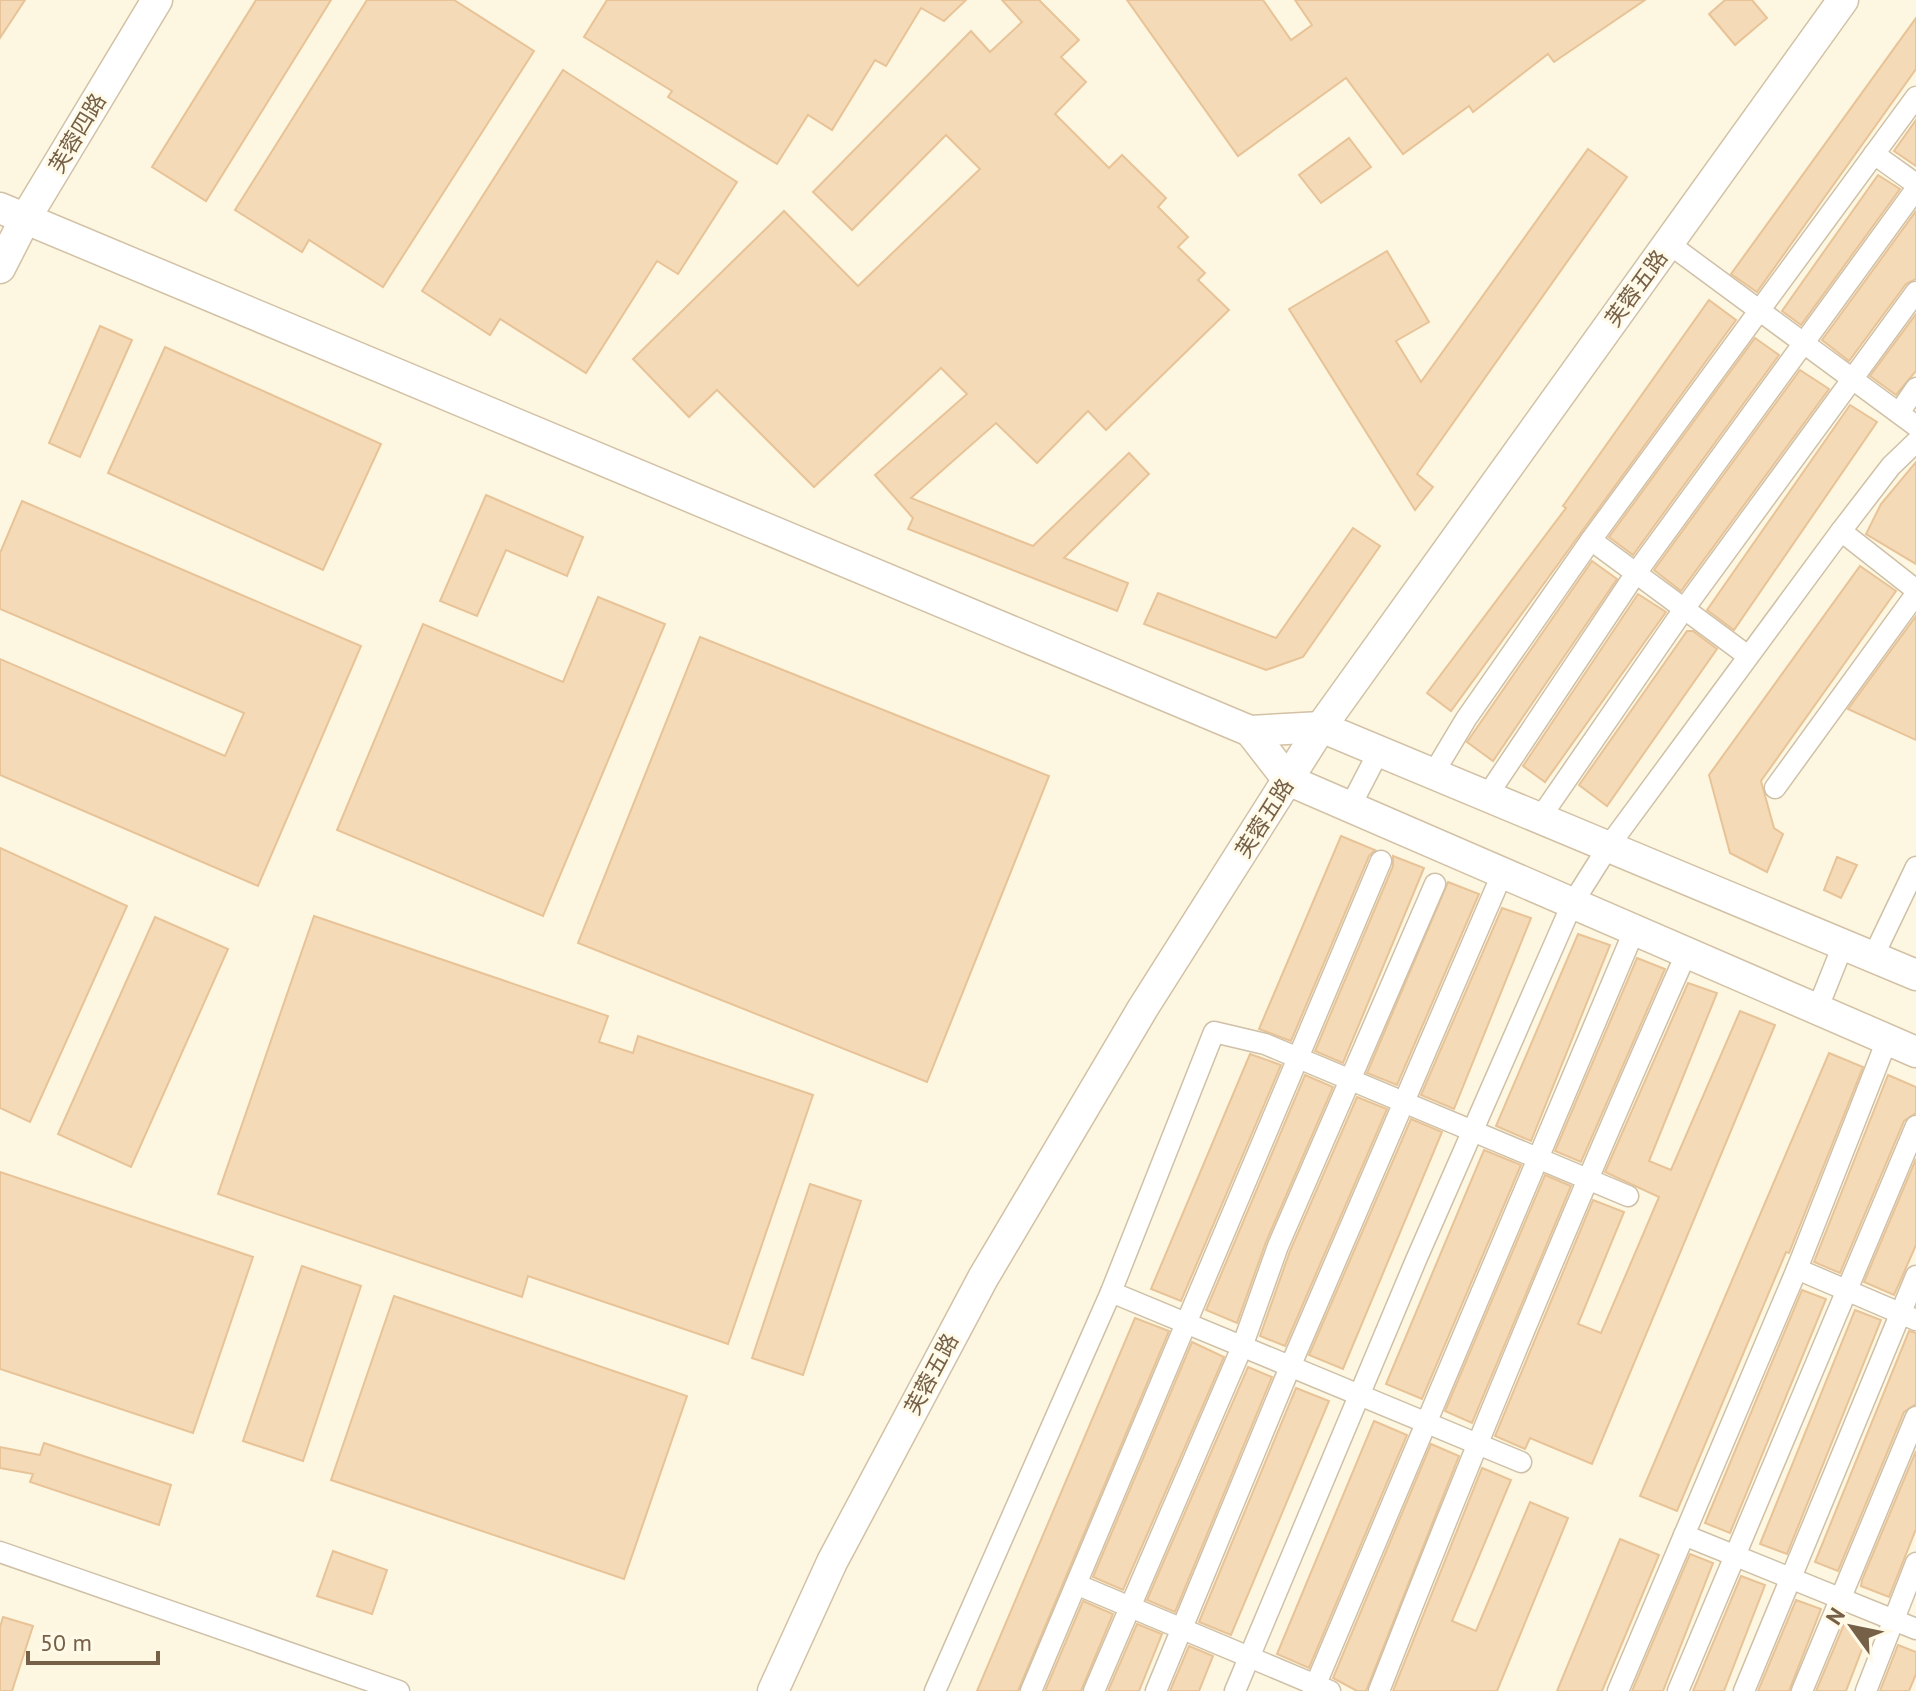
<svg xmlns="http://www.w3.org/2000/svg" width="1916" height="1691" viewBox="0 0 1916 1691" font-family="'PT Sans','Noto Sans SC',sans-serif">
	<style>
		.building { fill: #f4dab7; stroke: #e8c397; stroke-width: 2 }
		.lines { fill: none; stroke-linecap: round; stroke-linejoin: round }
		.street-casing { stroke: #cfc0a7; stroke-width: 23 }
		.secondary-casing { stroke: #d2c1a5; stroke-width: 33 }
		.street { stroke: #fff; stroke-width: 20 }
		.secondary { stroke: #fff; stroke-width: 30 }
		.labels { text-anchor: middle; stroke-width: 6; stroke-linejoin: round; paint-order: stroke }
		.street-label { font-size: 22px; fill: #766047; stroke: #fffae8 }
	</style>
	<rect width="100%" height="100%" fill="#fdf7e1"/>
	<g class="building">
		<path d="M0,0H25L0,38Z"/>
		<path d="M256,0H331L206,201L152,167Z"/>
		<path d="M367,0H454L534,51L383,287L309,240L302,252L235,210Z"/>
		<path d="M607,0H966L944,21L921,8L886,66L875,60L832,130L808,115L777,164L668,97L672,91L584,37Z"/>
		<path d="M1002,0H1039L1079,40L1061,57L1086,82L1055,114L1109,168L1122,155L1166,198L1158,207L1188,237L1178,247L1205,273L1198,280L1229,310L1106,430L1088,411L1037,463L996,423L911,498L1033,546L1129,453L1149,474L1064,558L1128,583L1117,611L908,529L913,518L875,475L967,394L941,368L814,487L717,390L689,417L633,359L784,211L858,286L980,169L946,135L852,230L813,192L971,31L990,52L1022,22Z"/>
		<path d="M1127,0H1263L1291,40L1312,25L1295,0H1645L1554,62L1548,54L1473,112L1469,106L1403,154L1346,78L1238,156Z"/>
		<path d="M1725,0H1752L1767,18L1735,45L1709,14Z"/>
		<path d="M1916,18V69L1757,292L1731,274Z"/>
		<path d="M563,70L737,182L678,274L657,261L586,373L500,319L490,335L422,291Z"/>
		<path d="M1916,120V166L1894,151Z"/>
		<path d="M1349,138L1371,167L1321,203L1299,175Z"/>
		<path d="M1588,149L1627,177L1417,474L1433,487L1415,510L1289,309L1387,251L1429,322L1396,341L1421,382Z"/>
		<path d="M1878,175L1900,189L1801,325L1782,311Z"/>
		<path d="M1916,211V279L1906,284L1849,361L1822,340Z"/>
		<path d="M1709,300L1736,320L1451,711L1427,693L1566,508L1563,506Z"/>
		<path d="M1916,314V371L1896,395L1870,376Z"/>
		<path d="M100,326L132,340L80,457L49,443Z"/>
		<path d="M1755,338L1779,355L1633,555L1609,537Z"/>
		<path d="M165,347L381,444L323,570L108,473Z"/>
		<path d="M1800,370L1829,389L1681,591L1654,570Z"/>
		<path d="M1850,405L1877,422L1734,630L1707,610Z"/>
		<path d="M1916,462V564L1866,534L1881,504Z"/>
		<path d="M486,495L583,537L567,576L506,550L477,616L440,601Z"/>
		<path d="M22,501L361,646L258,886L0,775V659L225,756L244,713L0,609V553Z"/>
		<path d="M1353,528L1380,546L1303,657L1266,670L1144,624L1158,593L1276,638Z"/>
		<path d="M1592,561L1617,579L1493,761L1467,742Z"/>
		<path d="M1860,566L1896,591L1761,781L1774,828L1783,834L1767,872L1730,853L1709,775Z"/>
		<path d="M1638,594L1666,612L1545,782L1523,766Z"/>
		<path d="M598,597L665,624L543,916L337,830L423,624L563,682Z"/>
		<path d="M1916,616V740L1848,709Z"/>
		<path d="M1687,631H1693L1717,649L1607,806L1579,785Z"/>
		<path d="M700,637L1049,776L927,1082L578,943Z"/>
		<path d="M1341,836L1375,850L1369,856L1291,1041L1259,1029Z"/>
		<path d="M0,848L127,906L30,1122L0,1108Z"/>
		<path d="M1393,856L1424,868L1343,1063L1315,1051L1393,866Z"/>
		<path d="M1837,857L1857,865L1841,898L1824,890Z"/>
		<path d="M1448,882L1479,894L1397,1085L1367,1073Z"/>
		<path d="M1502,908L1531,918L1454,1109L1421,1095Z"/>
		<path d="M314,916L608,1016L599,1042L633,1053L638,1036L813,1095L728,1344L528,1276L522,1297L218,1194Z"/>
		<path d="M155,917L228,949L131,1167L58,1134Z"/>
		<path d="M1578,934L1610,945L1531,1141L1496,1126Z"/>
		<path d="M1637,958L1665,969L1581,1162L1555,1151Z"/>
		<path d="M1688,983L1717,993L1649,1161L1671,1170L1740,1011L1775,1025L1592,1464L1530,1438L1525,1449L1495,1436L1593,1200L1624,1212L1578,1324L1601,1333L1659,1197L1605,1172Z"/>
		<path d="M1829,1053L1863,1067L1789,1253L1786,1252L1677,1511L1640,1496Z"/>
		<path d="M1250,1054L1281,1065L1181,1301L1151,1289Z"/>
		<path d="M1305,1075L1333,1087L1266,1242L1237,1323L1206,1310Z"/>
		<path d="M1888,1075L1916,1087V1113L1904,1121L1840,1273L1814,1262Z"/>
		<path d="M1357,1097L1387,1109L1285,1346L1260,1336L1290,1251Z"/>
		<path d="M1411,1119L1442,1132L1343,1369L1309,1355Z"/>
		<path d="M1484,1150L1521,1165L1422,1399L1386,1384Z"/>
		<path d="M1916,1159V1245L1894,1295L1864,1282Z"/>
		<path d="M0,1172L253,1257L193,1433L0,1369Z"/>
		<path d="M1545,1175L1571,1186L1472,1423L1445,1411Z"/>
		<path d="M810,1184L861,1201L803,1375L752,1358Z"/>
		<path d="M302,1266L361,1286L303,1461L243,1441Z"/>
		<path d="M1802,1290L1826,1299L1730,1533L1705,1523Z"/>
		<path d="M394,1296L687,1396L624,1579L331,1480Z"/>
		<path d="M1855,1310L1881,1320L1787,1554L1760,1544Z"/>
		<path d="M1135,1318L1169,1331L1018,1691H977Z"/>
		<path d="M1909,1331L1916,1333V1404L1904,1412L1838,1571L1815,1562Z"/>
		<path d="M1192,1342L1224,1357L1123,1590L1093,1577Z"/>
		<path d="M1248,1367L1272,1377L1175,1612L1147,1600Z"/>
		<path d="M1296,1388L1329,1401L1231,1635L1199,1622Z"/>
		<path d="M1374,1421L1407,1435L1309,1668L1277,1654Z"/>
		<path d="M44,1443L171,1485L159,1525L30,1482L33,1474L0,1468V1447L40,1455Z"/>
		<path d="M1431,1444L1459,1456L1366,1691H1357L1333,1678Z"/>
		<path d="M1916,1451V1529L1889,1597L1861,1586L1862,1580Z"/>
		<path d="M1482,1468L1511,1480L1452,1621L1476,1631L1530,1502L1568,1518L1497,1691H1393Z"/>
		<path d="M1620,1539L1659,1555L1602,1691H1557Z"/>
		<path d="M333,1551L387,1570L372,1614L317,1596Z"/>
		<path d="M1690,1554L1713,1563L1663,1691H1632Z"/>
		<path d="M1741,1576L1765,1585L1724,1691H1693Z"/>
		<path d="M1796,1600L1821,1609L1789,1691H1758Z"/>
		<path d="M1083,1601L1113,1614L1081,1691H1045Z"/>
		<path d="M3,1617L33,1626L12,1691H0V1627Z"/>
		<path d="M1845,1622L1869,1631L1846,1691H1816Z"/>
		<path d="M1137,1624L1162,1634L1139,1691H1108Z"/>
		<path d="M1898,1645L1916,1652V1674L1909,1691H1880Z"/>
		<path d="M1189,1646L1213,1656L1199,1691H1170Z"/>
	</g>
	<g class="lines">
		<g class="street-casing">
			<g id="street">
				<path d="M1874,154L1916,184"/>
				<path d="M1668,243L1916,426"/>
				<path d="M1899,413L1916,388"/>
				<path d="M1841,531L1916,590"/>
				<path d="M1591,540L1748,656"/>
				<path d="M1433,774L1466,719L1591,540L1916,97"/>
				<path d="M1775,788L1916,594"/>
				<path d="M1487,796L1636,573L1916,189"/>
				<path d="M1350,807L1379,751"/>
				<path d="M1540,818L1684,609L1916,292"/>
				<path d="M1873,957L1916,867"/>
				<path d="M1817,1010L1843,945"/>
				<path d="M1797,1269L1916,1320"/>
				<path d="M1111,1292L1521,1462"/>
				<path d="M1684,1535L1916,1629"/>
				<path d="M0,1552L399,1691"/>
				<path d="M1078,1585L1330,1691"/>
				<path d="M935,1691L1111,1292L1214,1032L1265,1044L1628,1196"/>
				<path d="M1031,1691L1381,861"/>
				<path d="M1094,1691L1242,1347L1278,1246L1435,884"/>
				<path d="M1156,1691L1290,1367L1502,874"/>
				<path d="M1235,1691L1416,1260L1572,904L1608,847L1841,531L1891,466L1916,442"/>
				<path d="M1313,1691L1634,931"/>
				<path d="M1379,1691C1476,1443 1578,1197 1686,954"/>
				<path d="M1618,1691L1797,1269L1887,1040"/>
				<path d="M1678,1691L1916,1126"/>
				<path d="M1744,1691L1916,1276"/>
				<path d="M1802,1691L1916,1417"/>
				<path d="M1866,1691L1916,1563"/>
			</g>
		</g>
		<g class="secondary-casing">
			<g id="secondary">
				<path d="M0,208L1250,731L1321,727L1916,975"/>
				<path d="M0,268L25,219L157,0"/>
				<path d="M1250,731L1288,780L1916,1052"/>
				<path d="M773,1691L832,1562L983,1278L1143,1008L1321,727L1843,0"/>
			</g>
		</g>
		<use href="#street" class="street"/>
		<use href="#secondary" class="secondary"/>
	</g>
	<g class="labels">
		<g class="street-label">
			<text transform="translate(77 133) rotate(-59)" y="8">芙蓉四路</text>
			<text transform="translate(1636 288) rotate(-54)" y="8">芙蓉五路</text>
			<text transform="translate(1264 818) rotate(-58)" y="8">芙蓉五路</text>
			<text transform="translate(931 1374) rotate(-62)" y="8">芙蓉五路</text>
		</g>
	</g>
	<g transform="translate(1852 1627) rotate(303)" stroke="#fffae8" stroke-width="6" paint-order="stroke">
	<path d="M0-6L14 30L0 20L-14 30Z" fill="#766047"/>
	<text y="-12" font-size="22" font-weight="bold" text-anchor="middle" fill="#766047">N</text>
	</g>
	<path d="M28 1651v12h130v-12" fill="none" stroke="#766047" stroke-width="4"/>
	<text x="40" y="1651" font-size="24" fill="#766047" stroke="#fffae8" stroke-width="6" paint-order="stroke">50 m</text>
</svg>
